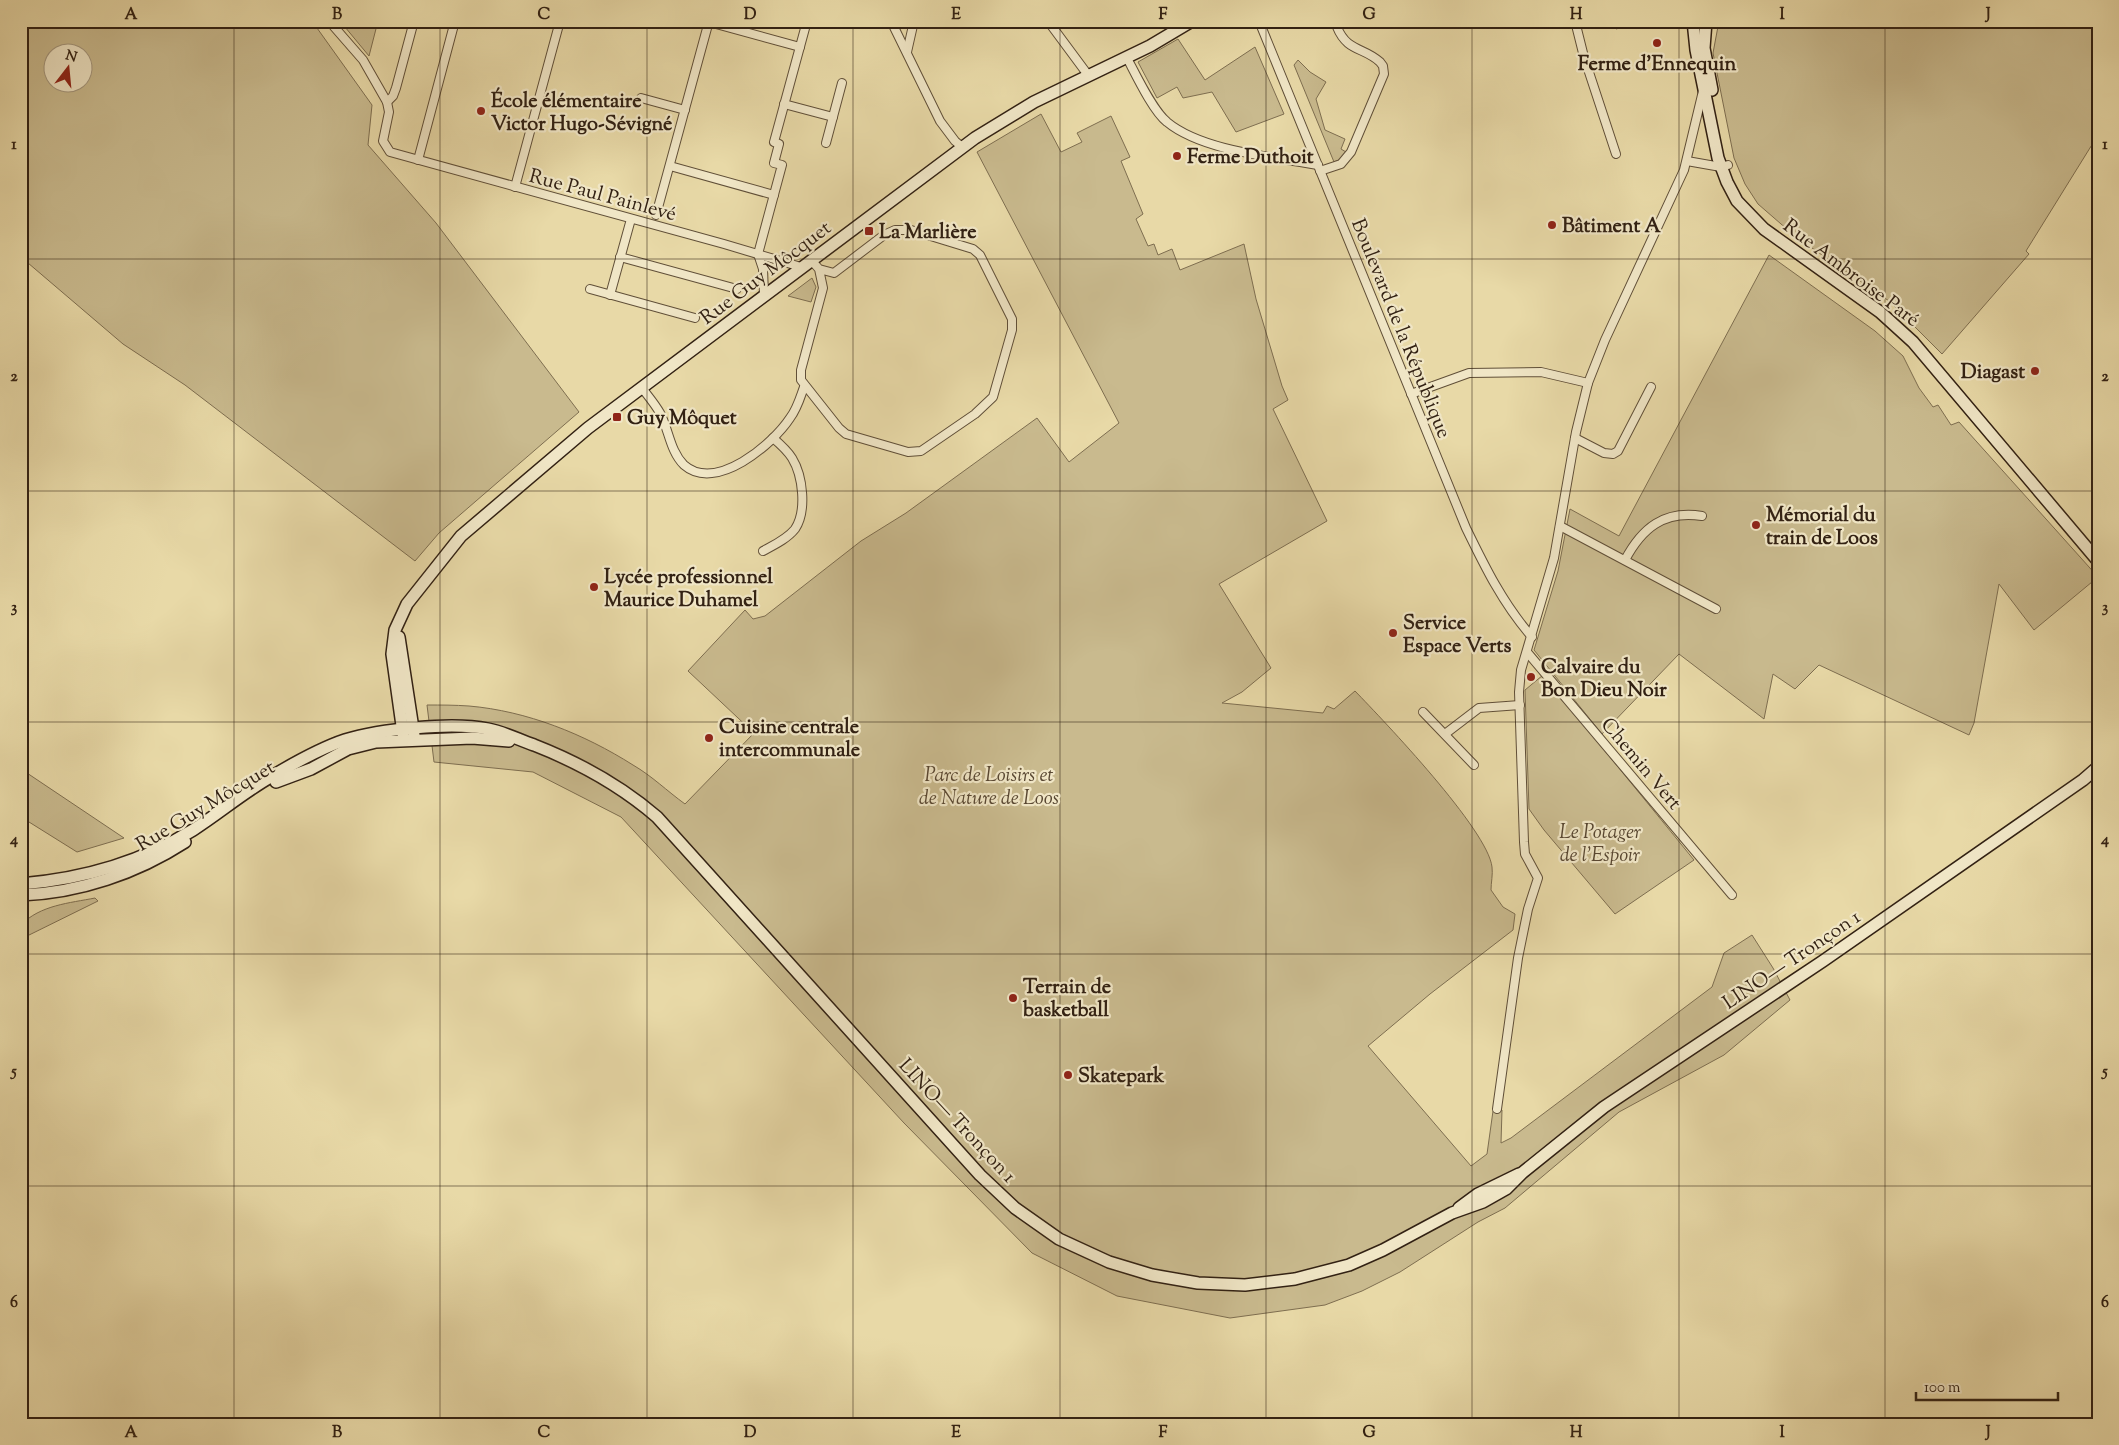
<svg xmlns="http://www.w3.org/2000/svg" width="2119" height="1445" viewBox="0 0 2119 1445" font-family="'Sorts Mill Goudy',serif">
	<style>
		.green { fill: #c9ba8e; stroke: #7e6e50; fill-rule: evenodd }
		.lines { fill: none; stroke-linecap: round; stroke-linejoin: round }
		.street-casing { stroke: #604f38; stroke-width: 10 }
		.secondary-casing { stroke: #322113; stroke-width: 14 }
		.street { stroke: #f0e6c6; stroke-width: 8 }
		.secondary { stroke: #f0e6c6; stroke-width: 11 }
		.grid { fill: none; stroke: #322113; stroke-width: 1; stroke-opacity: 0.55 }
		.poi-dot { fill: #8f2418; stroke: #f0e6c6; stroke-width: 2 }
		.labels { text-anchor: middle; stroke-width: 4.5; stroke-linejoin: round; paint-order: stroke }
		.poi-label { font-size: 20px; font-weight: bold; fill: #322113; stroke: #f0e6c6; text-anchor: start }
		.street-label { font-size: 20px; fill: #322113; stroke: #f0e6c6 }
		.park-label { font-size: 20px; font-style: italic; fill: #584732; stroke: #f0e6c6 }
		.neatline { fill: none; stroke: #322113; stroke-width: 2 }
		.grid-label { font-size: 16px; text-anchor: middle; font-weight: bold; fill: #322113 }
	</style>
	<rect width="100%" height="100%" fill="#e8d9a7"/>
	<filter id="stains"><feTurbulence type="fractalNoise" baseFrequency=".004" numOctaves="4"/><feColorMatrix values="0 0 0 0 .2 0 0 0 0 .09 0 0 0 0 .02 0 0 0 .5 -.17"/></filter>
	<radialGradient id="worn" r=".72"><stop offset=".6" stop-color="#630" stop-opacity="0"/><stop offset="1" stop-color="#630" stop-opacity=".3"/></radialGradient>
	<g class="green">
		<path d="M21,21H312L372,105L368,145L436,223L579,412L439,533L415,561L185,385L123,344L21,257ZM52,52H82V82H52Z"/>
		<path d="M340,21H378L369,56Z"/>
		<path d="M1614,21H1644L1616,29Z"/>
		<path d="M1719,21H2098V135L2026,251L2029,254L1942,354L1889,301L1796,237L1758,204L1745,184L1734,158L1713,53Z"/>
		<path d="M1178,39L1205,80L1255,47L1284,114L1236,132L1212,92L1183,98L1177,87L1157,98L1138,62Z"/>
		<path d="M1298,60L1310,72L1326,82L1316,99L1325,130L1345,139L1341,149L1346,152L1341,159L1334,162L1294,65Z"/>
		<path d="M1041,114L1061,152L1082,142L1077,133L1111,116L1130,157L1121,161L1143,214L1136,219L1148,246L1154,244L1158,255L1172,249L1180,270L1244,244L1256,299L1282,386L1288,400L1273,409L1327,521L1219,584L1271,668L1242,692L1222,703L1323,713L1327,706L1334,709L1355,691C1384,721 1488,830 1492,867C1493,874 1491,883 1491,890L1503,907L1515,914L1513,930L1430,994L1368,1046L1471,1166L1487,1154L1493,1111L1502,1110L1501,1143L1511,1138L1712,987L1724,953L1752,935L1773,968L1790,1000L1724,1055L1619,1112L1505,1208L1478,1222L1400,1272L1362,1291L1325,1305L1230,1318L1117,1296L1032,1253L904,1123L621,817L533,772L434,762L427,705C441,705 455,705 469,706C527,711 584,734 633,765C652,776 667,791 685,804L754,733L688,671L745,610L753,619L765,616L861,541L906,513L1037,418L1069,462L1119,423L977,152Z"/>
		<path d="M1769,255L1875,331L1903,356L1919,388L1933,407L1938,405L1951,425L1959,422L2098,577L2034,630L1999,584L1974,723L1969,735L1819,665L1795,689L1773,674L1764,719L1679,654L1602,734L1534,650L1558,571L1570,509L1619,536Z"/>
		<path d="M812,278L816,287L811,302L788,296Z"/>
		<path d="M1543,675L1694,860L1615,914L1544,830L1529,809L1525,690Z"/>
		<path d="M21,769L124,838L77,852L21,817Z"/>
		<path d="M95,898L98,901L21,939V925C40,905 70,903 95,898Z"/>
	</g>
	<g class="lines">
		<g class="street-casing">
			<g id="street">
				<path d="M329,21L363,60L387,102L389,112L383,141L390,152L724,244L801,267"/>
				<path d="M705,21L800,47"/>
				<path d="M891,21L940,121L955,141L962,147"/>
				<path d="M1048,21L1088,75"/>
				<path d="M1259,21L1466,528C1485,567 1503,604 1532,637"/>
				<path d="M1575,21L1584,57L1616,154"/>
				<path d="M907,52L914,21"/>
				<path d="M1127,58C1136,75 1153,111 1167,122C1202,151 1274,157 1318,165"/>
				<path d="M641,98L685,110"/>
				<path d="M387,102L393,96L396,88L414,21"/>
				<path d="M784,104L833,117"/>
				<path d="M826,143L842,83"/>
				<path d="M418,160L455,21"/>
				<path d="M1687,161L1721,167L1728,165"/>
				<path d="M670,166L774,195"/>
				<path d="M1320,171L1341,164L1351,152L1384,74L1383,66L1380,62C1364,47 1347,52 1337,27"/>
				<path d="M515,187L560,21"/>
				<path d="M656,215L709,21"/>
				<path d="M758,254L782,165L774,163L779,144L774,142L807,21"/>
				<path d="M758,254L763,269L764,295"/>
				<path d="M620,257L737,289"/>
				<path d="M811,260L819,269L823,288L801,370V380L839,428L846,434L908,452L921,451L975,414L993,397L1012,330V319L980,255L973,249L911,230H895L884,235L834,273L819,269"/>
				<path d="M590,289L695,318"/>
				<path d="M610,295L631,219"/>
				<path d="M642,388C648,396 655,404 660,413C669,430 670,451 684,465C716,493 773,444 790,418C797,409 800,398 804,387"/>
				<path d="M1411,394L1469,373L1541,372L1588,383"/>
				<path d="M1575,438L1604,453L1613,454L1618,451L1651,387"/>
				<path d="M1560,526L1716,609"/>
				<path d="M763,551C774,545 787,539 795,529C807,511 803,476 792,458C787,450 780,444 773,438"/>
				<path d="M1625,560C1642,528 1664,510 1702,516"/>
				<path d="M1527,652L1732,895"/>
				<path d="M1423,712L1474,765"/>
				<path d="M1445,734L1479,708L1520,705"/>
				<path d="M1497,1109L1518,958L1528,909L1538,878L1525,854L1524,842L1519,692L1521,670L1554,558L1576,432L1588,383L1605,340L1684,170L1703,91"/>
			</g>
		</g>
		<g class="secondary-casing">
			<g id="secondary">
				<path d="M1693,21L1696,50L1718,158L1727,182L1737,201L1764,229L1880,312L1913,342L2098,561"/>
				<path d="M1706,21L1704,48L1712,90"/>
				<path d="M399,637L414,735"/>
				<path d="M404,740L392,654L395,630L407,604L461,536L588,428L975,138L1034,102L1150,46L1192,21"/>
				<path d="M276,782L311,769L348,749L376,742L472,738L509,741"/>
				<path d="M21,884C81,879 142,862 193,830C221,812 245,791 274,775C296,762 321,748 345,740C380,729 452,722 488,729C504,732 519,740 534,745C580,763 620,785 657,817L980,1175L1015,1208L1059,1239L1109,1262L1152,1275L1198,1283L1245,1285L1295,1279L1349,1265L1383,1250L1452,1213L1483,1202L1506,1189L1522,1173L1604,1107L1823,961L2083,780L2098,767"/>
				<path d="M21,895C79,893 137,873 185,842"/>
				<path d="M1459,1208L1478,1194L1519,1174"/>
			</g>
		</g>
		<use href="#street" class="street"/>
		<use href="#secondary" class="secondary"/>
	</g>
	<path class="grid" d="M234,21V1424M440,21V1424M647,21V1424M853,21V1424M1060,21V1424M1266,21V1424M1472,21V1424M1679,21V1424M1885,21V1424M21,259H2098M21,491H2098M21,722H2098M21,954H2098M21,1186H2098"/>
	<g class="poi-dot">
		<circle cx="1657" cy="43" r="5"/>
		<circle cx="481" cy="111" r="5"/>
		<circle cx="1177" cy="156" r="5"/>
		<circle cx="1552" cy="225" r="5"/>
		<rect x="864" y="226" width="10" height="10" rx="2.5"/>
		<circle cx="2035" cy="371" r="5"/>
		<rect x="612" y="412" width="10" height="10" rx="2.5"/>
		<circle cx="1756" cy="525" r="5"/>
		<circle cx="594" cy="587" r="5"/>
		<circle cx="1393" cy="633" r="5"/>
		<circle cx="1531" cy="677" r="5"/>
		<circle cx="709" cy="738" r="5"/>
		<circle cx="1013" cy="998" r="5"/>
		<circle cx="1068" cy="1075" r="5"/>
	</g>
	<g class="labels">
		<g class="poi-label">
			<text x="1657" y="70" text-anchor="middle">Ferme d'Ennequin</text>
			<text x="491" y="107">École élémentaire<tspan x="491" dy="23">Victor Hugo-Sévigné</tspan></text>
			<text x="1187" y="163">Ferme Duthoit</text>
			<text x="1562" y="232">Bâtiment A</text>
			<text x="879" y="238">La Marlière</text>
			<text x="2025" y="378" text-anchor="end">Diagast</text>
			<text x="627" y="424">Guy Môquet</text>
			<text x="1766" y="521">Mémorial du<tspan x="1766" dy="23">train de Loos</tspan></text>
			<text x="604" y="583">Lycée professionnel<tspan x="604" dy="23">Maurice Duhamel</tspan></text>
			<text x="1403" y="629">Service<tspan x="1403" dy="23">Espace Verts</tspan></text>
			<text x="1541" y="673">Calvaire du<tspan x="1541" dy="23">Bon Dieu Noir</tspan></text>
			<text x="719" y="733">Cuisine centrale<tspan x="719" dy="23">intercommunale</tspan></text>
			<text x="1023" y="993">Terrain de<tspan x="1023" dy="23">basketball</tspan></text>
			<text x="1078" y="1082">Skatepark</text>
		</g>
		<g class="street-label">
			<text transform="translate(603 194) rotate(15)" y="7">Rue Paul Painlevé</text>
			<text transform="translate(765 272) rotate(-37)" y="7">Rue Guy Môcquet</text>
			<text transform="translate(1852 272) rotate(37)" y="7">Rue Ambroise Paré</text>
			<text transform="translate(1402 328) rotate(68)" y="7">Boulevard de la République</text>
			<text transform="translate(1642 763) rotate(50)" y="7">Chemin Vert</text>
			<text transform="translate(205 805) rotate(-31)" y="7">Rue Guy Môcquet</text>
			<text transform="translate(1791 959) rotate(-34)" y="7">LINO— Tronçon 1</text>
			<text transform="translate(958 1120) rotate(47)" y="7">LINO— Tronçon 1</text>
		</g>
		<g class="park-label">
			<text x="989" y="781">Parc de Loisirs et<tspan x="989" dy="23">de Nature de Loos</tspan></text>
			<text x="1600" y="838">Le Potager<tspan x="1600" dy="23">de l'Espoir</tspan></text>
		</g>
	</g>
	<rect width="2119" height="1445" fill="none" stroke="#e8d9a7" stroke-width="55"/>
	<g transform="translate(68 68) rotate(16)"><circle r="24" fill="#f0e6c6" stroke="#a4977e"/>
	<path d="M0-4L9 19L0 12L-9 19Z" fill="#8f2418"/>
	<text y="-8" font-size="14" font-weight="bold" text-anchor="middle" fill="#322113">N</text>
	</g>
	<path d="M1916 1392v8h142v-8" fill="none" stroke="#322113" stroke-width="2.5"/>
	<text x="1924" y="1392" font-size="15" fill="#322113" stroke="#f0e6c6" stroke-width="4" paint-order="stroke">100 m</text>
	<rect x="28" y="28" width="2064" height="1390" class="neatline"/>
	<g class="grid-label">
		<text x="131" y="19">A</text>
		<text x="337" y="19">B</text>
		<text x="544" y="19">C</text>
		<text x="750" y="19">D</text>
		<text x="956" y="19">E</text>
		<text x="1163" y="19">F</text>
		<text x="1369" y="19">G</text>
		<text x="1576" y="19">H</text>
		<text x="1782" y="19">I</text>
		<text x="1988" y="19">J</text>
		<text x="14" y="149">1</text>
		<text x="2105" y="149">1</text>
		<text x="14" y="381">2</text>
		<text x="2105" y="381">2</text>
		<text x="14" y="612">3</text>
		<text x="2105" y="612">3</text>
		<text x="14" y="844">4</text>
		<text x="2105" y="844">4</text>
		<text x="14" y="1076">5</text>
		<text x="2105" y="1076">5</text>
		<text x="14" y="1307">6</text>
		<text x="2105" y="1307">6</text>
		<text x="131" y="1437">A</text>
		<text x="337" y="1437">B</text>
		<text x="544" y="1437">C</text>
		<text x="750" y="1437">D</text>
		<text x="956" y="1437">E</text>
		<text x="1163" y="1437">F</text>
		<text x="1369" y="1437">G</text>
		<text x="1576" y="1437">H</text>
		<text x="1782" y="1437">I</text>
		<text x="1988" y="1437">J</text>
	</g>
	<rect width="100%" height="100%" filter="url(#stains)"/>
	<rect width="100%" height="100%" fill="url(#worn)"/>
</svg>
